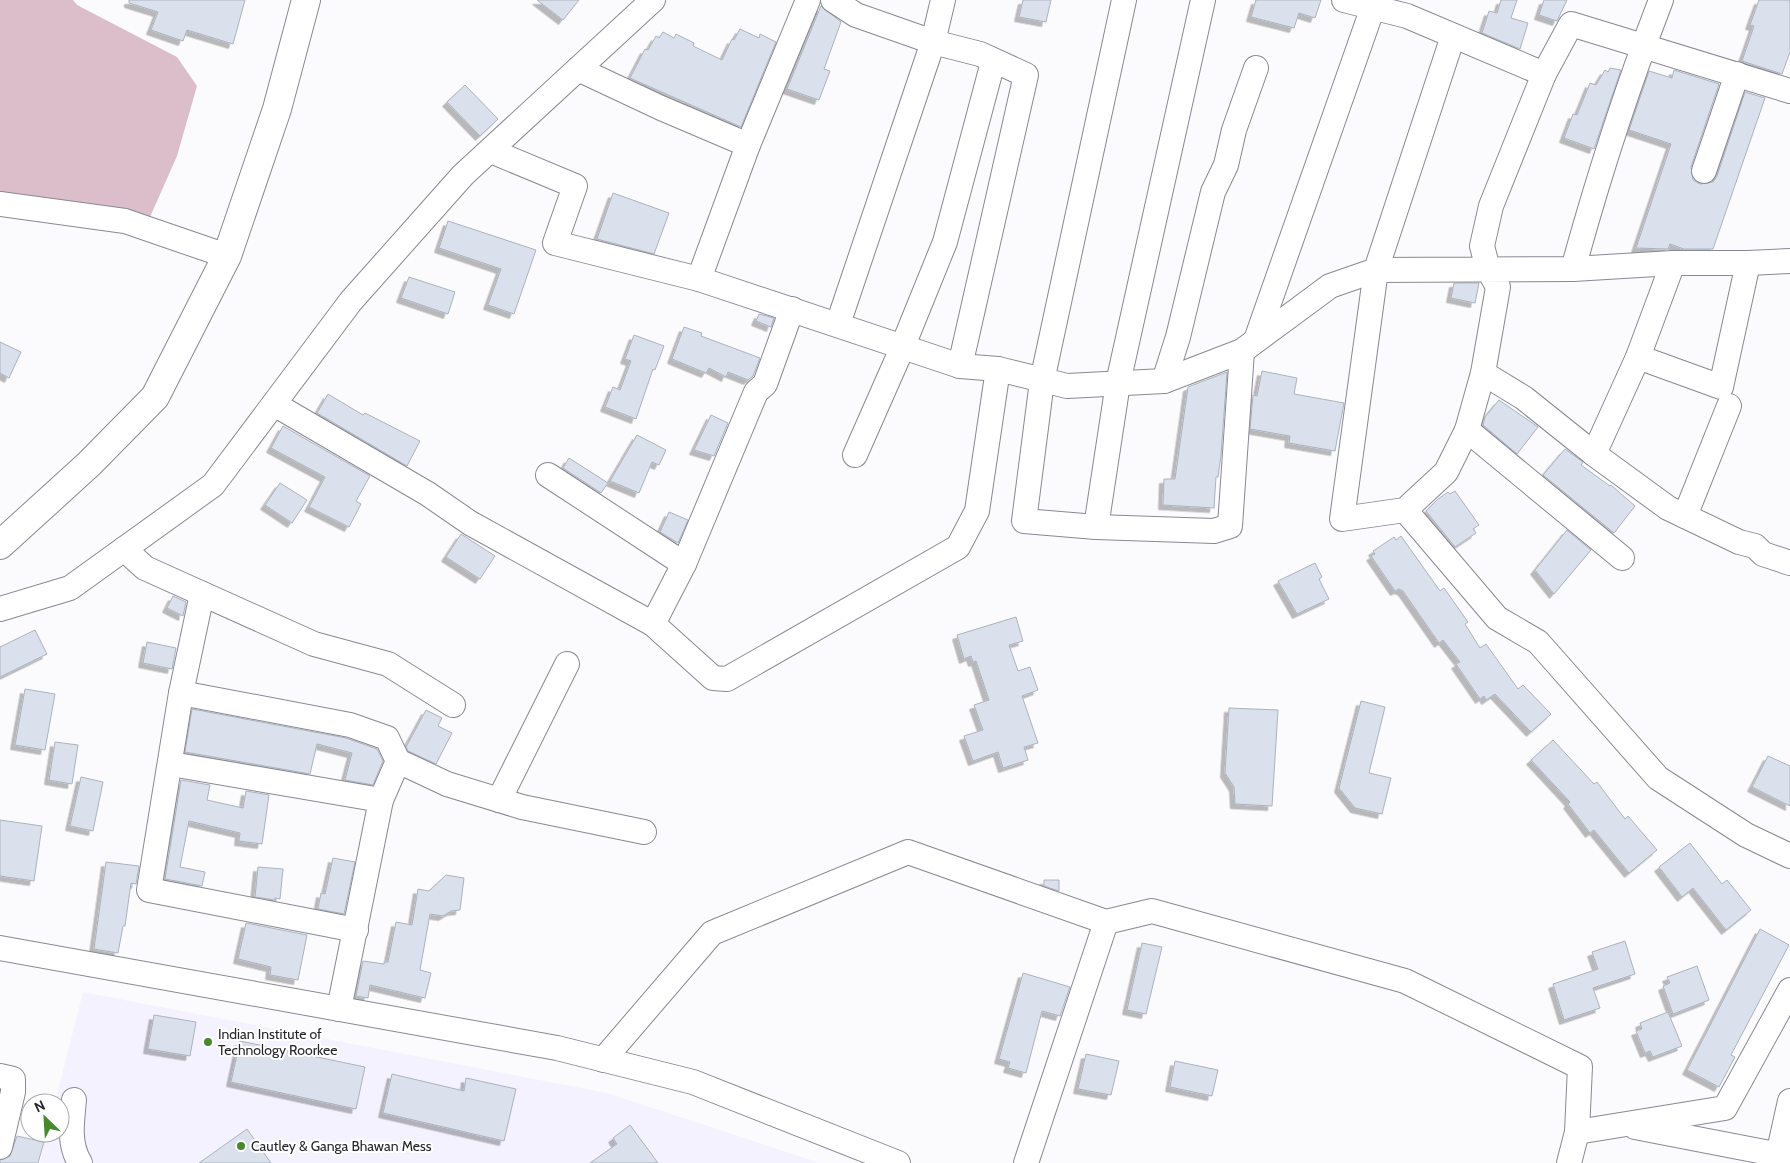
<svg xmlns="http://www.w3.org/2000/svg" width="1790" height="1163" viewBox="0 0 1790 1163" font-family="Cabin,sans-serif">
	<style>
		.built { fill: #f3f2fe }
		.green { fill: #dcbeca }
		.building { fill: #dae1ed; stroke: #abb2be; filter: url(#shadow) }
		.lines { fill: none; stroke-linecap: round; stroke-linejoin: round }
		.minor-casing { stroke: #898894; stroke-width: 26 }
		.major-casing { stroke: #898894; stroke-width: 30 }
		.minor { stroke: #fff; stroke-width: 24 }
		.major { stroke: #fff; stroke-width: 28 }
		.poi-dot { fill: #47892c; stroke: #fff; stroke-width: 2 }
		.labels { text-anchor: middle; stroke-width: 4; stroke-linejoin: round; paint-order: stroke }
		.poi-label { font-size: 14px; fill: #26252a; stroke: #fff; text-anchor: start }
	</style>
	<defs>
		<filter id="shadow"><feDropShadow dx="-4.5" dy="4.5" stdDeviation="0" flood-color="#0004"/></filter>
	</defs>
	<rect width="100%" height="100%" fill="#fbfbfd"/>
	<path class="built" d="M83,992L607,1093L820,1163H40L47,1133H60V1103H55Z"/>
	<path class="green" d="M0,0H73L77,5L177,57L197,86L177,156L146,226L0,210Z"/>
	<g class="building">
		<path d="M129,0H245L233,44L187,30L183,41L151,30L158,12L129,3Z"/>
		<path d="M537,0H579L563,20Z"/>
		<path d="M1023,0H1051L1046,22L1019,17Z"/>
		<path d="M1256,0H1321L1315,18L1299,13L1294,28L1251,17Z"/>
		<path d="M1501,0H1517L1511,18L1528,23L1520,49L1482,33L1489,11L1497,13Z"/>
		<path d="M1544,0H1567L1557,21L1539,15Z"/>
		<path d="M1759,0H1790V52L1782,74L1742,61L1754,26L1750,25Z"/>
		<path d="M821,6L841,22L824,69L830,71L819,100L787,89Z"/>
		<path d="M740,29L759,38L760,34L776,42L741,127L630,78L645,49L648,50L656,36L659,38L663,32L674,38L676,34L694,43L693,46L722,60L732,39L734,40Z"/>
		<path d="M1610,68L1621,70L1594,149L1564,138L1573,114L1577,115L1590,83L1596,85L1605,70L1608,72Z"/>
		<path d="M1674,70L1719,84L1691,167L1693,180L1700,184L1713,182L1717,176L1745,92L1765,98L1713,249H1684L1670,244L1668,249L1636,248L1671,144L1629,130L1649,71L1672,78Z"/>
		<path d="M465,85L498,119L480,136L447,102Z"/>
		<path d="M613,193L669,213L654,254L597,239Z"/>
		<path d="M448,221L536,250L514,314L488,305L501,269L439,248Z"/>
		<path d="M409,277L455,292L448,314L401,298Z"/>
		<path d="M1454,283H1479L1475,303L1451,298Z"/>
		<path d="M759,314L774,318L771,327L756,321Z"/>
		<path d="M684,327L702,333L701,336L760,358L753,376L748,380L728,372L726,377L709,368L706,373L672,359Z"/>
		<path d="M634,335L664,346L655,370L653,369L636,419L605,407L613,387L620,390L631,361L625,359Z"/>
		<path d="M0,342L21,352L9,378L0,373Z"/>
		<path d="M1262,371L1297,378L1294,394L1344,403L1335,451L1289,443L1290,436L1250,429L1253,395L1257,396Z"/>
		<path d="M1227,372L1221,455L1218,477H1216L1214,508L1163,505L1164,479H1175L1188,387Z"/>
		<path d="M328,394L363,415L365,413L420,441L407,466L317,413Z"/>
		<path d="M1499,400L1538,427L1517,454L1483,425L1485,417Z"/>
		<path d="M711,415L728,423L714,456L694,450Z"/>
		<path d="M283,426L370,476L356,501L361,504L349,527L309,507L325,477L271,448Z"/>
		<path d="M637,435L666,450L659,465L652,462L639,493L610,481Z"/>
		<path d="M1565,449L1583,462L1581,465L1610,486L1611,485L1635,506L1614,533L1543,475Z"/>
		<path d="M569,458L608,483L601,493L563,468Z"/>
		<path d="M280,483L307,500L292,523L265,505Z"/>
		<path d="M1455,491L1479,525L1473,529L1476,533L1455,547L1426,511L1438,499L1448,492L1450,494Z"/>
		<path d="M669,512L688,520L678,543L660,532Z"/>
		<path d="M1567,530L1591,550L1554,594L1535,570Z"/>
		<path d="M461,534L495,556L480,579L446,557Z"/>
		<path d="M1401,536L1440,591L1444,588L1468,622L1465,624L1480,648L1486,644L1518,689L1523,685L1551,714L1531,732L1495,694L1486,700L1484,696L1480,699L1456,664L1460,662L1443,640L1439,643L1403,591L1399,589L1395,591L1371,556L1375,554L1373,551L1394,537L1396,540Z"/>
		<path d="M1315,563L1322,577L1319,579L1329,599L1297,614L1278,581Z"/>
		<path d="M173,596L186,602L183,616L167,608Z"/>
		<path d="M1016,617L1023,641L1009,645L1018,671L1030,667L1038,690L1022,696L1038,743L1024,747L1028,760L1003,768L998,752L973,761L964,736L983,730L974,705L989,700L976,661L973,662L971,656L964,659L957,635Z"/>
		<path d="M35,630L47,654L0,677V647Z"/>
		<path d="M147,642L176,648L172,669L143,663Z"/>
		<path d="M25,689L55,694L45,750L15,745Z"/>
		<path d="M1361,701L1385,707L1369,773L1391,778L1382,814L1355,808L1339,788Z"/>
		<path d="M1229,708L1278,710L1272,806L1235,804L1234,787L1225,773Z"/>
		<path d="M192,709L346,738L377,749L383,761L373,785L345,780L352,753L317,744L310,774L185,752Z"/>
		<path d="M426,710L442,718L438,726L452,733L436,764L408,751L406,747Z"/>
		<path d="M1553,740L1594,784L1597,782L1625,819L1628,816L1657,850L1629,873L1594,830L1590,833L1568,804L1570,802L1531,760Z"/>
		<path d="M55,742L78,745L72,784L49,780Z"/>
		<path d="M1768,756L1790,766V806L1752,787Z"/>
		<path d="M81,777L103,782L93,831L70,826Z"/>
		<path d="M181,780L210,785L207,800L243,808L246,791L269,795L262,844L239,841L240,833L189,821L180,867L205,872L202,886L165,879Z"/>
		<path d="M0,820L42,826L34,881L0,876Z"/>
		<path d="M1690,843L1722,884L1727,880L1751,910L1726,930L1693,888L1682,897L1659,867Z"/>
		<path d="M333,858L355,862L344,914L318,909L321,893L325,894Z"/>
		<path d="M106,862L139,866L136,884L131,883L125,926H123L118,953L94,949Z"/>
		<path d="M258,867L283,869L280,899L275,898V900L255,897Z"/>
		<path d="M446,875L464,878L460,910L451,911L443,916L430,914L420,970L431,973L425,998L370,985L368,998L356,996L363,961L384,964L385,962H388L396,922L412,925L418,889L429,891Z"/>
		<path d="M1044,880H1059V891L1044,886Z"/>
		<path d="M246,923L307,935L298,980L270,975L271,967L238,959Z"/>
		<path d="M1760,929L1789,945L1731,1055L1735,1057L1719,1087L1687,1070Z"/>
		<path d="M1625,941L1635,974L1593,988L1600,1008L1564,1020L1553,984L1598,969L1592,952Z"/>
		<path d="M1142,943L1162,947L1146,1014L1127,1010Z"/>
		<path d="M1697,966L1709,1000L1673,1014L1663,986L1670,983L1667,977Z"/>
		<path d="M1023,973L1070,987L1060,1016L1042,1011L1026,1073L1008,1068L1010,1062L999,1059Z"/>
		<path d="M1668,1012L1682,1046L1653,1057L1650,1051L1645,1053L1636,1031L1642,1029L1640,1023Z"/>
		<path d="M154,1015L196,1022L190,1056L148,1049Z"/>
		<path d="M240,1041L365,1067L356,1109L231,1082Z"/>
		<path d="M1086,1054L1119,1061L1111,1095L1078,1089Z"/>
		<path d="M1175,1061L1218,1070L1212,1096L1170,1087Z"/>
		<path d="M392,1074L464,1091L466,1078L516,1089L504,1141L383,1113Z"/>
		<path d="M630,1125L658,1163H590L617,1144L613,1138Z"/>
		<path d="M247,1129L271,1163H199Z"/>
		<path d="M17,1136L44,1142L38,1163H0V1160L10,1156Z"/>
	</g>
	<g class="lines">
		<g class="minor-casing">
			<g id="minor">
				<path d="M833,0L856,15L933,42L980,54L1026,75L960,366"/>
				<path d="M1124,0L1042,381L1024,521L1096,527L1214,531L1230,526L1242,351"/>
				<path d="M1344,0L1407,16L1544,74L1571,24L1790,91"/>
				<path d="M578,69L661,108L748,145"/>
				<path d="M1544,74L1491,206L1482,246L1488,269L1498,287L1483,373L1467,430L1446,472L1405,510L1342,519L1376,270L1573,269L1673,263H1748L1790,261"/>
				<path d="M491,151L575,186L555,243L699,279L960,366L998,369L1067,386L1164,381L1242,351L1330,286L1376,270L1453,36"/>
				<path d="M1704,171L1737,74"/>
				<path d="M0,204L125,221L227,256"/>
				<path d="M1573,269C1598,178 1627,88 1661,0"/>
				<path d="M699,279L748,145L808,0"/>
				<path d="M838,324L933,42L943,0"/>
				<path d="M1256,340L1373,7"/>
				<path d="M1638,357L1721,387L1748,263"/>
				<path d="M1483,373L1524,398L1594,454L1668,508L1739,542L1755,546L1763,554L1790,563"/>
				<path d="M1164,381L1178,337L1213,192L1226,165L1234,130L1256,68"/>
				<path d="M274,404L428,494L470,523L653,624L713,678L727,679L958,547L977,511L998,369"/>
				<path d="M1467,430L1622,558"/>
				<path d="M1594,454L1638,357L1673,263"/>
				<path d="M855,455L900,353L945,242L993,62"/>
				<path d="M548,475L684,564"/>
				<path d="M1405,510L1497,618L1538,642L1658,778L1746,835L1790,856"/>
				<path d="M1685,516L1729,406"/>
				<path d="M1096,527L1118,383L1203,0"/>
				<path d="M124,549L145,568L314,644L388,664L453,705"/>
				<path d="M202,594L181,693L149,890L356,930"/>
				<path d="M0,609L70,588L213,485L351,301L463,175L653,0"/>
				<path d="M653,624L684,564L756,392L765,384L792,309"/>
				<path d="M181,693L350,725L387,738L398,761L447,784L522,807L644,832"/>
				<path d="M171,764L381,800"/>
				<path d="M499,800L567,664"/>
				<path d="M0,948L557,1048L693,1082L898,1163"/>
				<path d="M339,1009L381,800L398,761"/>
				<path d="M603,1060L712,933L908,852L1106,922"/>
				<path d="M0,1076L13,1079V1092L0,1147"/>
				<path d="M74,1100C72,1122 68,1143 80,1163"/>
				<path d="M1635,1127L1790,1157"/>
				<path d="M1778,1155L1790,1101"/>
				<path d="M1026,1163L1106,922L1152,911L1405,981L1580,1067L1577,1132"/>
				<path d="M1569,1163L1577,1132L1725,1108L1790,990"/>
			</g>
		</g>
		<g class="major-casing">
			<path id="major" d="M0,545L89,464L155,397L227,256L277,109L306,0"/>
		</g>
		<use href="#minor" class="minor"/>
		<use href="#major" class="major"/>
	</g>
	<g class="poi-dot">
		<circle cx="208" cy="1042" r="5"/>
		<circle cx="241" cy="1146" r="5"/>
	</g>
	<g class="labels">
		<g class="poi-label">
			<text x="218" y="1039">Indian Institute of<tspan x="218" dy="16">Technology Roorkee</tspan></text>
			<text x="251" y="1151">Cautley &amp; Ganga Bhawan Mess</text>
		</g>
	</g>
	<g transform="translate(45 1118) rotate(335)"><circle r="24" fill="#ffffff" stroke="#a8a8aa"/>
	<path d="M0-4L9 19L0 12L-9 19Z" fill="#47892c"/>
	<text y="-8" font-size="14" font-weight="bold" text-anchor="middle" fill="#26252a">N</text>
	</g>
</svg>
